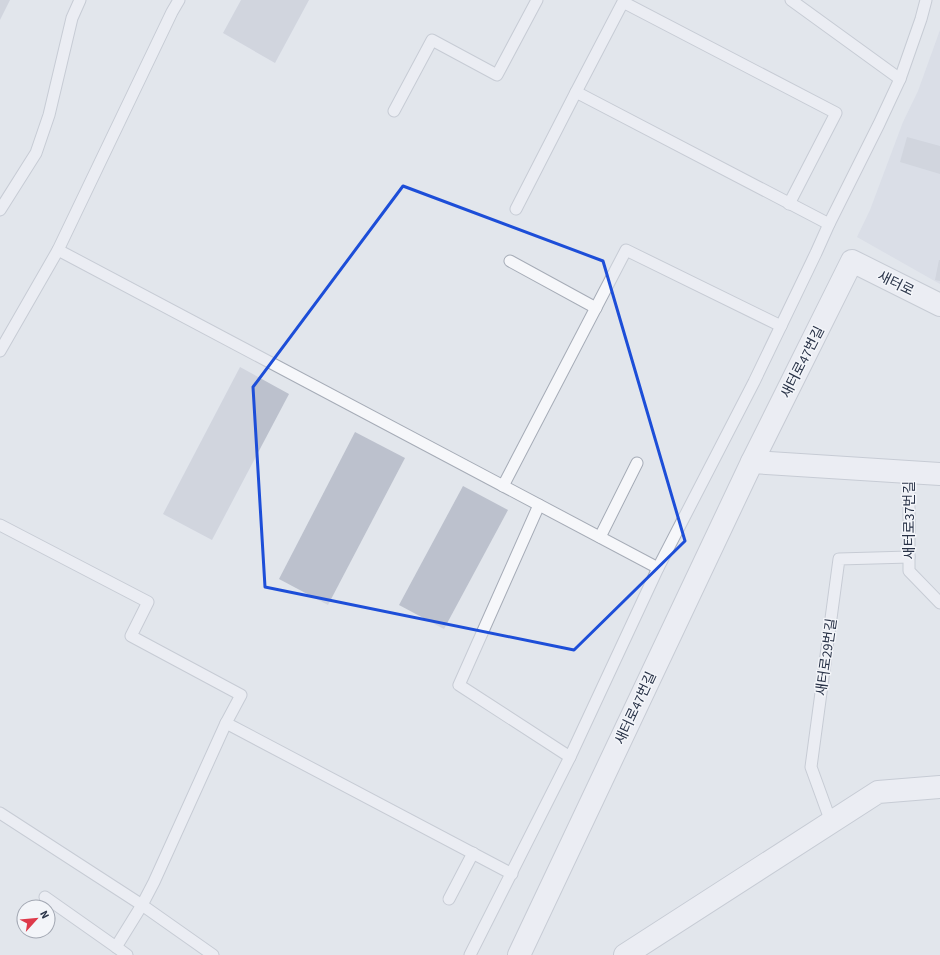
<svg xmlns="http://www.w3.org/2000/svg" width="940" height="955" viewBox="0 0 940 955" font-family="'Source Sans 3','Noto Sans KR',sans-serif">
	<style>
		.built { fill: #d0d5df }
		.building { fill: #bcc1cd }
		.lines { fill: none; stroke-linecap: round; stroke-linejoin: round }
		.service-casing { stroke: #a6acb7; stroke-width: 13 }
		.minor-casing { stroke: #a6acb7; stroke-width: 24 }
		.service { stroke: #f6f7fa; stroke-width: 11 }
		.minor { stroke: #f6f7fa; stroke-width: 22 }
		.marked { fill: none; stroke: #1d4ed8; stroke-width: 3; stroke-linejoin: round }
		.labels { text-anchor: middle; stroke-width: 3; stroke-linejoin: round; paint-order: stroke }
		.street-label { font-size: 14px; fill: #283247; stroke: #f3f5f9 }
	</style>
	<rect width="100%" height="100%" fill="#e2e6ec"/>
	<path class="built" d="M940,30V284L857,237L870,210L903,122L918,91Z"/>
	<g class="building">
		<path d="M0,0H10L0,20Z"/>
		<path d="M241,0H309L275,63L223,33Z"/>
		<path d="M907,137L940,146V174L900,162Z"/>
		<path d="M939,260H940V281L935,280Z"/>
		<path d="M240,367L289,394L212,540L163,514Z"/>
		<path d="M355,432L405,458L328,605L279,579Z"/>
		<path d="M463,486L508,510L444,629L399,605Z"/>
	</g>
	<g class="lines">
		<g class="service-casing">
			<g id="service">
				<path d="M791,0L900,79"/>
				<path d="M576,92L623,2L836,113L789,204"/>
				<path d="M394,111L432,40L497,75L537,0"/>
				<path d="M516,209L576,92L829,224"/>
				<path d="M0,210L36,153L49,115L72,18L80,0"/>
				<path d="M58,250L658,568"/>
				<path d="M510,261L596,308"/>
				<path d="M0,351L58,250L172,12L179,0"/>
				<path d="M909,472V571L940,603"/>
				<path d="M503,486L626,250L781,326"/>
				<path d="M539,505L459,685L570,757"/>
				<path d="M0,525L148,602L131,636L241,695L226,723L512,874"/>
				<path d="M600,537L637,463"/>
				<path d="M0,813L142,905L213,955"/>
				<path d="M831,822L811,767L839,559L909,557"/>
				<path d="M45,897L116,947L142,905L154,882L226,723"/>
				<path d="M449,899L473,853"/>
				<path d="M116,947L127,955"/>
				<path d="M470,955L570,757L658,568L754,382L816,253L829,224L879,124L900,79L921,19L926,0"/>
			</g>
		</g>
		<g class="minor-casing">
			<g id="minor">
				<path d="M752,462L940,474"/>
				<path d="M519,955L752,462L852,261L940,305"/>
				<path d="M625,955L878,792L940,787"/>
			</g>
		</g>
		<use href="#service" class="service"/>
		<use href="#minor" class="minor"/>
	</g>
	<path d="M0 0H940V955H0ZM403,186L603,261L685,541L574,650L265,587L253,387Z" fill="#e2e6ec" fill-opacity=".55" fill-rule="evenodd"/>
	<path class="marked" d="M403,186L603,261L685,541L574,650L265,587L253,387Z"/>
	<g class="labels">
		<g class="street-label">
			<text transform="translate(896 283) rotate(26)" y="5">새터로</text>
			<text transform="translate(802 362) rotate(-63)" y="5">새터로47번길</text>
			<text transform="translate(909 520) rotate(-90)" y="5">새터로37번길</text>
			<text transform="translate(826 657) rotate(-82)" y="5">새터로29번길</text>
			<text transform="translate(635 708) rotate(-65)" y="5">새터로47번길</text>
		</g>
	</g>
	<g transform="translate(36 919) rotate(63)"><circle r="19" fill="#f3f5f9" stroke="#a2a7b2"/>
	<path d="M0-3L7 15L0 10L-7 15Z" fill="#de3a4b"/>
	<text y="-6" font-size="11" font-weight="bold" text-anchor="middle" fill="#283247">N</text>
	</g>
</svg>
